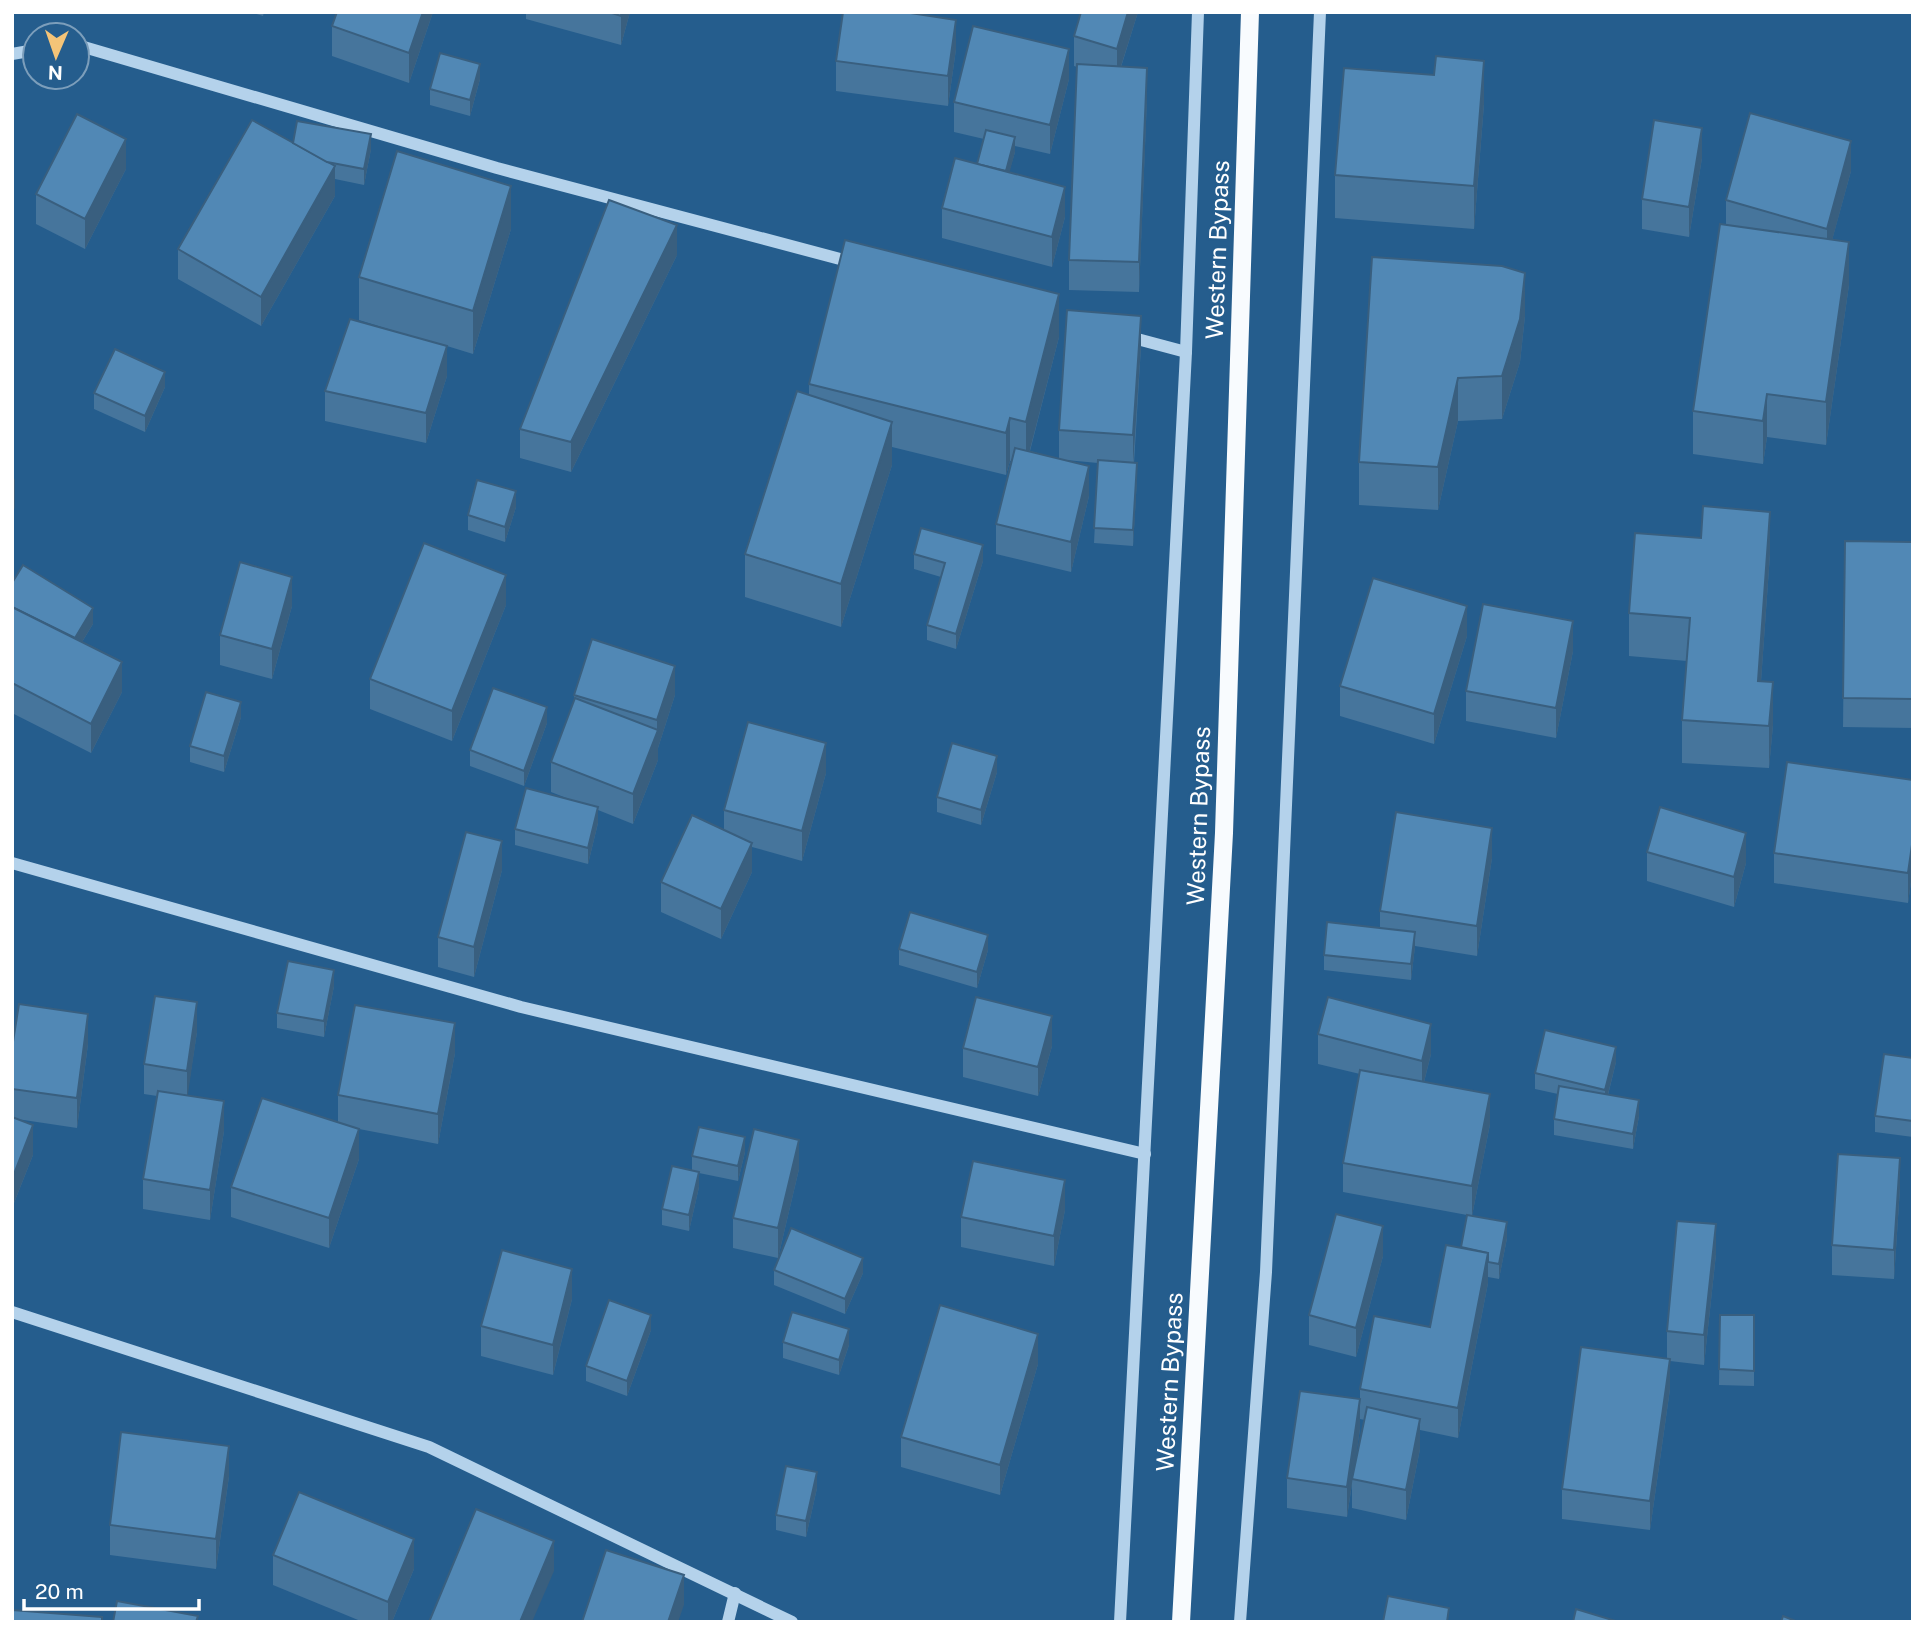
<svg xmlns="http://www.w3.org/2000/svg" width="1925" height="1634" viewBox="0 0 1925 1634" font-family="'Public Sans',sans-serif">
	<style>
		.lines { fill: none; stroke-linecap: round; stroke-linejoin: round }
		.minor { stroke: #b4d2eb; stroke-width: 12 }
		.major { stroke: #f8fbfe; stroke-width: 18 }
		.wall { fill: #46759c; fill-rule: evenodd }
		.shaded-wall { fill: #395f7f }
		.building { fill: #5188b5; stroke: #395f7f; stroke-width: 2 }
		.labels { text-anchor: middle; stroke-width: 5; stroke-linejoin: round; paint-order: stroke }
		.street-label { font-size: 24px; fill: #fff; stroke: #255d8d }
	</style>
	<rect width="100%" height="100%" fill="#255d8d"/>
	<g class="lines">
		<g class="minor">
			<path d="M77,45L497,168L855,263"/>
			<path d="M12,54L35,50"/>
			<path d="M1126,336L1186,352"/>
			<path d="M12,863L521,1007L1145,1154"/>
			<path d="M12,1312L429,1447L792,1622"/>
			<path d="M728,1622L735,1593"/>
			<path d="M1120,1622L1186,352L1198,12"/>
			<path d="M1240,1622L1266,1272L1320,12"/>
		</g>
		<path class="major" d="M1181,1622L1224,833L1250,12"/>
	</g>
	<g class="wall">
		<path d="M250,12H264L263,16Z"/>
		<path d="M337,12H433L409,83L332,56V26Z"/>
		<path d="M526,12H630L621,45L526,19Z"/>
		<path d="M1138,12L1121,67L1147,98L1139,292L1069,290V260L1077,67L1074,66V36Z"/>
		<path d="M956,49L948,106L836,91V61Z"/>
		<path d="M480,79L470,116L430,105V89Z"/>
		<path d="M1069,79L1050,154L1015,146V152L1009,172L1065,217L1052,267L942,238V208L977,164L984,139L954,132V102Z"/>
		<path d="M1484,104L1474,229L1335,218V175Z"/>
		<path d="M293,143L371,149L364,185L335,179V196L261,326L178,279V249Z"/>
		<path d="M1702,158L1689,237L1642,229V199Z"/>
		<path d="M126,169L85,249L36,224V194Z"/>
		<path d="M1851,171L1832,240L1849,285L1826,445L1767,437L1763,464L1693,454V411L1726,225V200Z"/>
		<path d="M511,229L473,354L447,346V376L426,443L325,421V391L414,337L359,320V277Z"/>
		<path d="M677,255L571,472L520,458V429Z"/>
		<path d="M1525,316L1520,362L1502,419L1458,421L1438,510L1359,505V462Z"/>
		<path d="M1059,337L1030,451L1059,459V430L1141,346L1134,463L1137,478L1133,546L1094,543L1098,463L1066,460L1089,496L1071,572L996,554V524L1011,461H1010L1006,475L892,447V465L841,627L745,597V554L809,395V384Z"/>
		<path d="M165,387L145,432L94,409V393Z"/>
		<path d="M516,507L505,542L468,530V515Z"/>
		<path d="M1845,541L1913,542V728L1843,727Z"/>
		<path d="M914,554L983,561L956,649L927,640V625L941,577L914,569Z"/>
		<path d="M1770,554L1761,681L1773,725L1769,768L1682,763V720L1687,661L1629,656V613Z"/>
		<path d="M12,583L93,624L82,642L122,692L91,753L12,713Z"/>
		<path d="M506,605L452,741L370,709V679Z"/>
		<path d="M292,606L272,679L220,665V635Z"/>
		<path d="M1467,636L1434,744L1340,716V686Z"/>
		<path d="M1573,651L1556,738L1466,721V691Z"/>
		<path d="M574,695H675L658,748V760L633,824L598,810V823L588,864L515,845V829L574,801L551,792V762L574,702Z"/>
		<path d="M241,717L224,772L190,762V746Z"/>
		<path d="M547,723L524,786L470,766V750Z"/>
		<path d="M997,772L981,825L937,812V797Z"/>
		<path d="M826,773L802,861L752,847V872L721,939L661,912V882L724,830V810Z"/>
		<path d="M1913,780V868L1908,903L1774,883V853Z"/>
		<path d="M1647,852L1746,863L1734,907L1647,881Z"/>
		<path d="M1492,858L1477,956L1415,946L1411,980L1324,970V955L1380,928V911Z"/>
		<path d="M502,870L474,977L438,967V937Z"/>
		<path d="M899,949L988,950L977,988L899,965Z"/>
		<path d="M334,986L324,1037L277,1028V1013Z"/>
		<path d="M197,1032L187,1096L224,1131L210,1220L143,1209V1179L157,1096L144,1094V1064Z"/>
		<path d="M1318,1034L1431,1054L1424,1082L1490,1124L1472,1216L1507,1238L1499,1279L1488,1277V1283L1458,1438L1420,1430V1449L1406,1520L1352,1508V1484L1347,1517L1287,1508V1478L1360,1399V1389L1430,1327L1461,1247L1467,1215L1343,1192V1163L1360,1074L1318,1064ZM1360,1419L1365,1420L1354,1466L1360,1429Z"/>
		<path d="M88,1044L77,1128L17,1119L33,1155L12,1208V1048Z"/>
		<path d="M1052,1046L1038,1096L963,1077V1048Z"/>
		<path d="M455,1053L438,1144L359,1129V1159L329,1248L231,1217V1187L338,1122V1095Z"/>
		<path d="M1913,1058V1137L1875,1132V1116Z"/>
		<path d="M1616,1062L1608,1095L1639,1116L1633,1149L1554,1135V1119L1558,1094L1535,1089V1073Z"/>
		<path d="M745,1152L738,1181L699,1173V1187L689,1231L662,1225V1209L692,1170V1156Z"/>
		<path d="M799,1169L778,1258L733,1248V1218Z"/>
		<path d="M1900,1188L1894,1279L1832,1275V1245Z"/>
		<path d="M1065,1210L1054,1266L961,1247V1217Z"/>
		<path d="M1716,1254L1704,1365L1670,1361V1389L1650,1530L1562,1519V1489L1667,1359V1331Z"/>
		<path d="M1383,1256L1356,1357L1309,1345V1315Z"/>
		<path d="M774,1270L863,1273L845,1314L774,1285Z"/>
		<path d="M572,1299L553,1375L481,1356V1326Z"/>
		<path d="M1720,1315H1754V1386L1719,1385Z"/>
		<path d="M651,1330L627,1396L586,1381V1366Z"/>
		<path d="M783,1342L849,1345L839,1375L783,1358Z"/>
		<path d="M1038,1364L1000,1495L901,1467V1437Z"/>
		<path d="M229,1476L216,1569L110,1555V1525Z"/>
		<path d="M817,1488L806,1537L776,1530V1515Z"/>
		<path d="M273,1555L414,1569L392,1622H363L273,1585Z"/>
	</g>
	<g class="shaded-wall">
		<path d="M423,12H433L409,83V53Z"/>
		<path d="M622,12H630L621,45V16Z"/>
		<path d="M1128,12H1138L1117,79V49Z"/>
		<path d="M956,20V49L948,106V76Z"/>
		<path d="M1069,49V79L1050,154V125Z"/>
		<path d="M1484,61V104L1474,229V186Z"/>
		<path d="M480,64V79L470,116V100Z"/>
		<path d="M1147,68V98L1139,292V262Z"/>
		<path d="M1702,128V158L1689,237V207Z"/>
		<path d="M371,134V149L364,185V169Z"/>
		<path d="M1015,137V152L1003,197V182Z"/>
		<path d="M126,139V169L85,249V219Z"/>
		<path d="M1851,141V171L1827,259V229Z"/>
		<path d="M335,166V196L261,326V297Z"/>
		<path d="M511,186V229L473,354V311Z"/>
		<path d="M1065,187V217L1052,267V237Z"/>
		<path d="M677,225V255L571,472V442Z"/>
		<path d="M1849,242V285L1826,445V402Z"/>
		<path d="M1525,273V316L1520,362L1502,419V376Z"/>
		<path d="M1059,294V337L1026,465V422Z"/>
		<path d="M1141,316V346L1133,465V435Z"/>
		<path d="M447,346V376L426,443V413Z"/>
		<path d="M165,372V387L145,432V416Z"/>
		<path d="M1458,378V421L1438,510V467Z"/>
		<path d="M1767,394V437L1763,464V421Z"/>
		<path d="M1010,418V461L1006,475V433Z"/>
		<path d="M892,422V465L841,627V584Z"/>
		<path d="M1137,463V478L1133,546V530Z"/>
		<path d="M1089,466V496L1071,572V542Z"/>
		<path d="M15,478V508L12,514V484Z"/>
		<path d="M516,491V507L505,542V527Z"/>
		<path d="M1770,512V554L1758,724V681Z"/>
		<path d="M983,545V561L956,649V634Z"/>
		<path d="M506,575V605L452,741V711Z"/>
		<path d="M292,577V606L272,679V649Z"/>
		<path d="M1467,606V636L1434,744V714Z"/>
		<path d="M93,608V624L71,660V644Z"/>
		<path d="M1573,621V651L1556,738V708Z"/>
		<path d="M122,662V692L91,753V724Z"/>
		<path d="M675,666V695L658,748V760L633,824V794L657,731V720Z"/>
		<path d="M1773,682V725L1769,768V726Z"/>
		<path d="M241,702V717L224,772V756Z"/>
		<path d="M547,707V723L524,786V771Z"/>
		<path d="M826,743V773L802,861V831Z"/>
		<path d="M997,756V772L981,825V810Z"/>
		<path d="M598,807V823L588,864V848Z"/>
		<path d="M1492,828V858L1477,956V926Z"/>
		<path d="M1746,833V863L1734,907V877Z"/>
		<path d="M1913,838V868L1908,903V873Z"/>
		<path d="M502,841V870L474,977V947Z"/>
		<path d="M752,843V872L721,939V909Z"/>
		<path d="M1415,932V947L1411,980V964Z"/>
		<path d="M988,935V950L977,988V972Z"/>
		<path d="M334,970V986L324,1037V1021Z"/>
		<path d="M197,1002V1032L187,1101V1071Z"/>
		<path d="M88,1014V1044L77,1128V1098Z"/>
		<path d="M1052,1016V1046L1038,1096V1067Z"/>
		<path d="M455,1023V1053L438,1144V1114Z"/>
		<path d="M1431,1024V1054L1422,1090V1061Z"/>
		<path d="M1616,1047V1062L1605,1106V1090Z"/>
		<path d="M1490,1094V1124L1472,1216V1186Z"/>
		<path d="M1639,1100V1116L1633,1149V1134Z"/>
		<path d="M224,1101V1131L210,1220V1190Z"/>
		<path d="M33,1125V1155L12,1208V1179Z"/>
		<path d="M359,1129V1159L329,1248V1218Z"/>
		<path d="M745,1137V1152L738,1181V1166Z"/>
		<path d="M799,1140V1169L778,1258V1228Z"/>
		<path d="M1900,1158V1188L1894,1279V1250Z"/>
		<path d="M699,1172V1187L689,1231V1215Z"/>
		<path d="M1065,1180V1210L1054,1266V1236Z"/>
		<path d="M1507,1222V1238L1499,1279V1264Z"/>
		<path d="M1716,1224V1254L1704,1365V1335Z"/>
		<path d="M1383,1226V1256L1356,1357V1328Z"/>
		<path d="M1488,1253V1283L1458,1438V1408Z"/>
		<path d="M863,1258V1273L845,1314V1299Z"/>
		<path d="M572,1269V1299L553,1375V1345Z"/>
		<path d="M651,1315V1330L627,1396V1381Z"/>
		<path d="M849,1329V1345L839,1375V1360Z"/>
		<path d="M1038,1334V1364L1000,1495V1465Z"/>
		<path d="M1670,1359V1389L1650,1530V1501Z"/>
		<path d="M1360,1399V1429L1347,1517V1487Z"/>
		<path d="M1420,1419V1449L1406,1520V1490Z"/>
		<path d="M229,1446V1476L216,1569V1539Z"/>
		<path d="M817,1472V1488L806,1537V1521Z"/>
		<path d="M414,1539V1569L392,1622H388V1602Z"/>
		<path d="M554,1541V1571L532,1622H520Z"/>
		<path d="M684,1575V1605L678,1622H668Z"/>
	</g>
	<g class="building">
		<path d="M337,12H423L409,53L332,26Z"/>
		<path d="M609,12H622L621,16Z"/>
		<path d="M843,12H904L956,20L948,76L836,61Z"/>
		<path d="M1081,12H1128L1117,49L1074,36Z"/>
		<path d="M973,26L1069,49L1050,125L954,102Z"/>
		<path d="M440,53L480,64L470,100L430,89Z"/>
		<path d="M1436,56L1484,61L1474,186L1335,175L1344,68L1434,75Z"/>
		<path d="M1077,64L1147,68L1139,262L1069,260Z"/>
		<path d="M1750,113L1851,141L1827,229L1726,200Z"/>
		<path d="M77,114L126,139L85,219L36,194Z"/>
		<path d="M252,120L335,166L261,297L178,249Z"/>
		<path d="M1654,120L1702,128L1689,207L1642,199Z"/>
		<path d="M297,121L371,134L364,169L327,162L293,143Z"/>
		<path d="M986,130L1015,137L1006,171L977,164Z"/>
		<path d="M397,151L511,186L473,311L359,277Z"/>
		<path d="M955,158L1065,187L1052,237L942,208Z"/>
		<path d="M609,200L677,225L571,442L520,429Z"/>
		<path d="M1720,224L1849,242L1826,402L1767,394L1763,421L1693,411Z"/>
		<path d="M845,240L1059,294L1026,422L1010,418L1006,433L809,384Z"/>
		<path d="M1372,257L1502,266L1525,273L1520,319L1502,376L1458,378L1438,467L1359,462Z"/>
		<path d="M1067,310L1141,316L1133,435L1059,430Z"/>
		<path d="M350,319L447,346L426,413L325,391Z"/>
		<path d="M115,349L165,372L145,416L94,393Z"/>
		<path d="M797,391L892,422L841,584L745,554Z"/>
		<path d="M1015,448L1089,466L1071,542L996,524Z"/>
		<path d="M1098,460L1137,463L1133,530L1094,528Z"/>
		<path d="M477,480L516,491L505,527L468,515Z"/>
		<path d="M1703,506L1770,512L1758,681L1773,682L1769,726L1682,720L1690,618L1629,613L1635,533L1701,538Z"/>
		<path d="M921,528L983,545L956,634L927,625L945,563L914,554Z"/>
		<path d="M1845,541L1913,542V699L1843,698Z"/>
		<path d="M424,543L506,575L452,711L370,679Z"/>
		<path d="M240,562L292,577L272,649L220,635Z"/>
		<path d="M23,565L93,608L75,638L12,607V583Z"/>
		<path d="M1373,578L1467,606L1434,714L1340,686Z"/>
		<path d="M1483,604L1573,621L1556,708L1466,691Z"/>
		<path d="M12,607L122,662L91,724L12,683Z"/>
		<path d="M592,639L675,666L657,720L574,695Z"/>
		<path d="M493,688L547,707L524,771L470,750Z"/>
		<path d="M206,692L241,702L224,756L190,746Z"/>
		<path d="M575,698L658,730L633,794L551,762Z"/>
		<path d="M748,722L826,743L802,831L724,810Z"/>
		<path d="M952,743L997,756L981,810L937,797Z"/>
		<path d="M1787,762L1913,780V838L1908,873L1774,853Z"/>
		<path d="M526,788L598,807L588,848L515,829Z"/>
		<path d="M1660,807L1746,833L1734,877L1647,852Z"/>
		<path d="M1396,812L1492,828L1477,926L1380,911Z"/>
		<path d="M692,815L752,843L721,909L661,882Z"/>
		<path d="M466,832L502,841L474,947L438,937Z"/>
		<path d="M910,912L988,935L977,972L899,949Z"/>
		<path d="M1327,922L1415,932L1411,964L1324,955Z"/>
		<path d="M288,961L334,970L324,1021L277,1013Z"/>
		<path d="M155,996L197,1002L187,1071L144,1064Z"/>
		<path d="M976,997L1052,1016L1038,1067L963,1048Z"/>
		<path d="M1328,997L1431,1024L1422,1061L1318,1034Z"/>
		<path d="M19,1004L88,1014L77,1098L12,1089V1048Z"/>
		<path d="M355,1005L455,1023L438,1114L338,1095Z"/>
		<path d="M1545,1030L1616,1047L1605,1090L1535,1073Z"/>
		<path d="M1884,1054L1913,1058V1121L1875,1116Z"/>
		<path d="M1360,1070L1490,1094L1472,1186L1343,1163Z"/>
		<path d="M1559,1086L1639,1100L1633,1134L1554,1119Z"/>
		<path d="M158,1091L224,1101L210,1190L143,1179Z"/>
		<path d="M262,1098L359,1129L329,1218L231,1187Z"/>
		<path d="M12,1117L33,1125L12,1179Z"/>
		<path d="M699,1127L745,1137L738,1166L692,1156Z"/>
		<path d="M754,1129L799,1140L778,1228L733,1218Z"/>
		<path d="M1838,1154L1900,1158L1894,1250L1832,1245Z"/>
		<path d="M973,1161L1065,1180L1054,1236L961,1217Z"/>
		<path d="M672,1166L699,1172L689,1215L662,1209Z"/>
		<path d="M1336,1214L1383,1226L1356,1328L1309,1315Z"/>
		<path d="M1467,1215L1507,1222L1499,1264L1488,1262V1253L1461,1247Z"/>
		<path d="M1677,1221L1716,1224L1704,1335L1667,1331Z"/>
		<path d="M791,1228L863,1258L845,1299L774,1270Z"/>
		<path d="M1446,1245L1488,1253L1458,1408L1360,1389L1374,1316L1430,1327Z"/>
		<path d="M502,1250L572,1269L553,1345L481,1326Z"/>
		<path d="M609,1300L651,1315L627,1381L586,1366Z"/>
		<path d="M940,1305L1038,1334L1000,1465L901,1437Z"/>
		<path d="M792,1312L849,1329L839,1360L783,1342Z"/>
		<path d="M1720,1315H1754V1371L1719,1369Z"/>
		<path d="M1581,1347L1670,1359L1650,1501L1562,1489Z"/>
		<path d="M1300,1391L1360,1399L1347,1487L1287,1478Z"/>
		<path d="M1367,1407L1420,1419L1406,1490L1352,1479Z"/>
		<path d="M121,1432L229,1446L216,1539L110,1525Z"/>
		<path d="M786,1466L817,1472L806,1521L776,1515Z"/>
		<path d="M299,1492L414,1539L388,1602L273,1555Z"/>
		<path d="M476,1509L554,1541L520,1622H429Z"/>
		<path d="M606,1550L684,1575L668,1622H582Z"/>
		<path d="M1388,1596L1449,1608L1447,1622H1383Z"/>
		<path d="M117,1601L198,1616L196,1622H113Z"/>
		<path d="M1576,1609L1619,1622H1573Z"/>
		<path d="M12,1610L102,1617V1622H12Z"/>
		<path d="M1783,1616L1798,1622H1781Z"/>
	</g>
	<g class="labels">
		<g class="street-label">
			<text transform="translate(1218 250) rotate(-88)" y="8">Western Bypass</text>
			<text transform="translate(1199 816) rotate(-88)" y="8">Western Bypass</text>
			<text transform="translate(1170 1382) rotate(-87)" y="8">Western Bypass</text>
		</g>
	</g>
	<rect width="1925" height="1634" fill="none" stroke="#ffffff" stroke-width="28"/>
	<g transform="translate(56 56) rotate(182)"><circle r="33" fill="#255d8d" stroke="#7c9ebb" stroke-width="2"/>
	<path d="M0-5L12 26L0 18L-12 26Z" fill="#f4c478"/>
	<text y="-10" font-size="19" font-weight="bold" text-anchor="middle" fill="#ffffff">N</text>
	</g>
	<path d="M24 1599v10h175v-10" fill="none" stroke="#ffffff" stroke-width="3.5"/>
	<text x="35" y="1599" font-size="21" fill="#ffffff" stroke="#255d8d" stroke-width="5" paint-order="stroke">20 m</text>
</svg>
